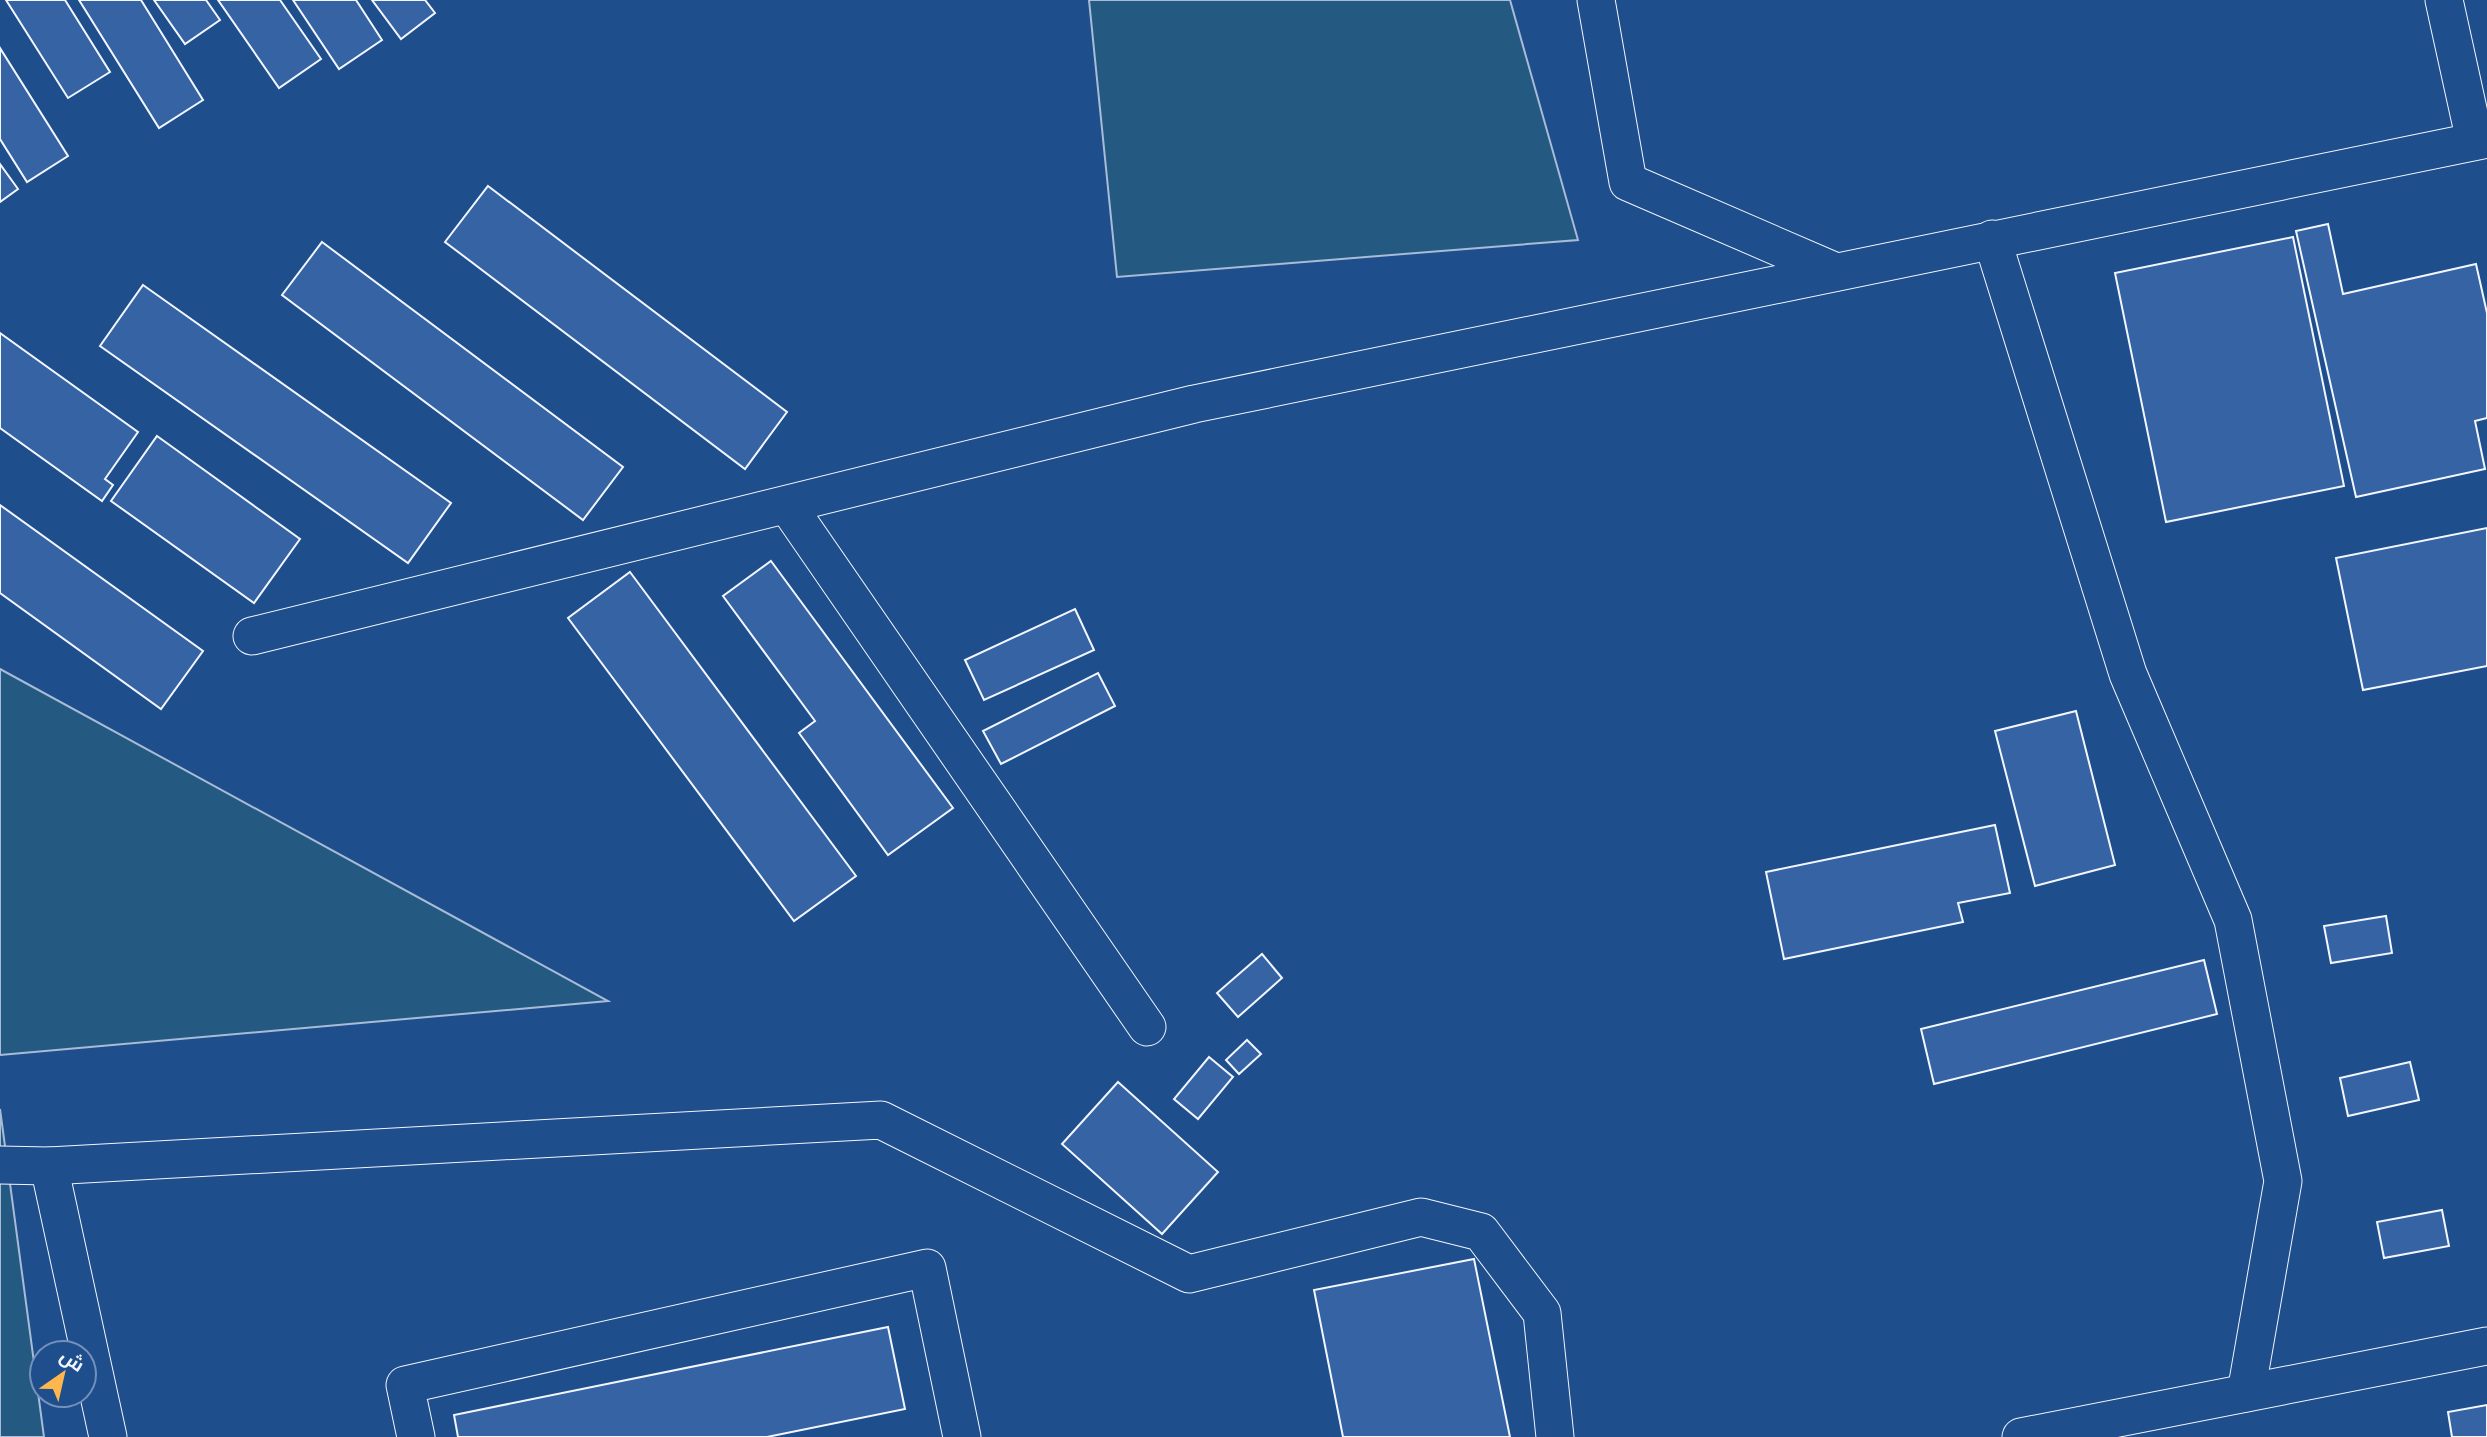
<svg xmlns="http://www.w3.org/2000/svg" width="2487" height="1437" viewBox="0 0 2487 1437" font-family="Ubuntu,Cairo,sans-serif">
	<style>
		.green { fill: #245a82; stroke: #a8bbd7; stroke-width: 2 }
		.building { fill: #3563a3; stroke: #f2f6ff; stroke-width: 2 }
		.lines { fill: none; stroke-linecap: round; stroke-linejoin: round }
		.street-casing { stroke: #f2f6ff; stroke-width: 39 }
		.street { stroke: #1f4e8c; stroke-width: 37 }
	</style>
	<rect width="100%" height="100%" fill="#1f4e8c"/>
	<g class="green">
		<path d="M1089,0H1510L1578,240L1117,277Z"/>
		<path d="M0,669L608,1001L0,1055Z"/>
		<path d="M0,1109L44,1437H0Z"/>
	</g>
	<g class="building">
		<path d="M6,0H65L110,72L68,98Z"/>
		<path d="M79,0H141L203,100L159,128Z"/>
		<path d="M154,0H206L220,20L185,44Z"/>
		<path d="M218,0H280L321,59L279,88Z"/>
		<path d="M293,0H356L382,40L339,69Z"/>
		<path d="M372,0H425L435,13L401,39Z"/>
		<path d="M0,48L68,156L27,182L0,139Z"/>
		<path d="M0,164L18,189L0,202Z"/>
		<path d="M488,186L787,412L745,469L445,242Z"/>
		<path d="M2328,224L2343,294L2476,264L2487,313V418L2475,421L2485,469L2356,497L2296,231Z"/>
		<path d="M2293,237L2344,486L2166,522L2115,273Z"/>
		<path d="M322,242L623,467L583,520L282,295Z"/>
		<path d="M143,285L451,503L408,563L100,346Z"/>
		<path d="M0,333L138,432L105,479L113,485L102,501L0,428Z"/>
		<path d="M157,436L300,539L254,603L111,501Z"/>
		<path d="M0,505L203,651L161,709L0,593Z"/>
		<path d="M2487,528V666L2363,690L2336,558Z"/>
		<path d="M771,561L953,808L888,855L799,733L815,721L723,596Z"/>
		<path d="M630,572L856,876L794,921L568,618Z"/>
		<path d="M1075,609L1094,650L984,700L965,660Z"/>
		<path d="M1098,673L1115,706L1001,764L983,731Z"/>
		<path d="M2076,711L2115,865L2035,886L1995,731Z"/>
		<path d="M1995,825L2010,893L1958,903L1963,922L1784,959L1766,872Z"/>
		<path d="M2386,916L2392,953L2331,963L2324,926Z"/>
		<path d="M1262,954L1282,978L1238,1017L1217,993Z"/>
		<path d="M2204,960L2217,1014L1934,1084L1921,1029Z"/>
		<path d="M1247,1040L1261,1054L1239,1074L1226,1060Z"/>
		<path d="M1209,1057L1233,1077L1198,1119L1174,1099Z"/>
		<path d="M2410,1062L2419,1100L2348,1116L2340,1078Z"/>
		<path d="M1118,1082L1218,1172L1162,1234L1062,1144Z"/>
		<path d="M2442,1210L2449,1246L2384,1258L2377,1222Z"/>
		<path d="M1474,1259L1510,1437H1343L1314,1290Z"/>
		<path d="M888,1327L905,1409L767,1437H458L454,1415Z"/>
		<path d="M2487,1405V1437H2452L2448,1412Z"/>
	</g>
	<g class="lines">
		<g class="street-casing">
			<g id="street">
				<path d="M1596,0L1628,182L1836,272"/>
				<path d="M2444,0L2475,141"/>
				<path d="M1992,239L2128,674L2233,920L2283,1181L2246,1393"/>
				<path d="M787,505L1147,1027"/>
				<path d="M252,636L1194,404L2487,139"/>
				<path d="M0,1165L49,1166L881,1120L1189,1274L1421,1217L1481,1232L1542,1313L1555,1437"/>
				<path d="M49,1166L108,1437"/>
				<path d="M416,1437L405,1385L927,1268L962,1437"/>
				<path d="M2021,1437L2487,1346"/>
			</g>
		</g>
		<use href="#street" class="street"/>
	</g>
	<g transform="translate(63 1374) rotate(34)"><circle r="33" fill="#1f4e8c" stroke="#7391ba" stroke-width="2"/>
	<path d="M0-5L12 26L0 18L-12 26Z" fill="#ffb74d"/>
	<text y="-10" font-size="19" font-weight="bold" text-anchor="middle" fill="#f2f6ff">ش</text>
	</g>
</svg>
